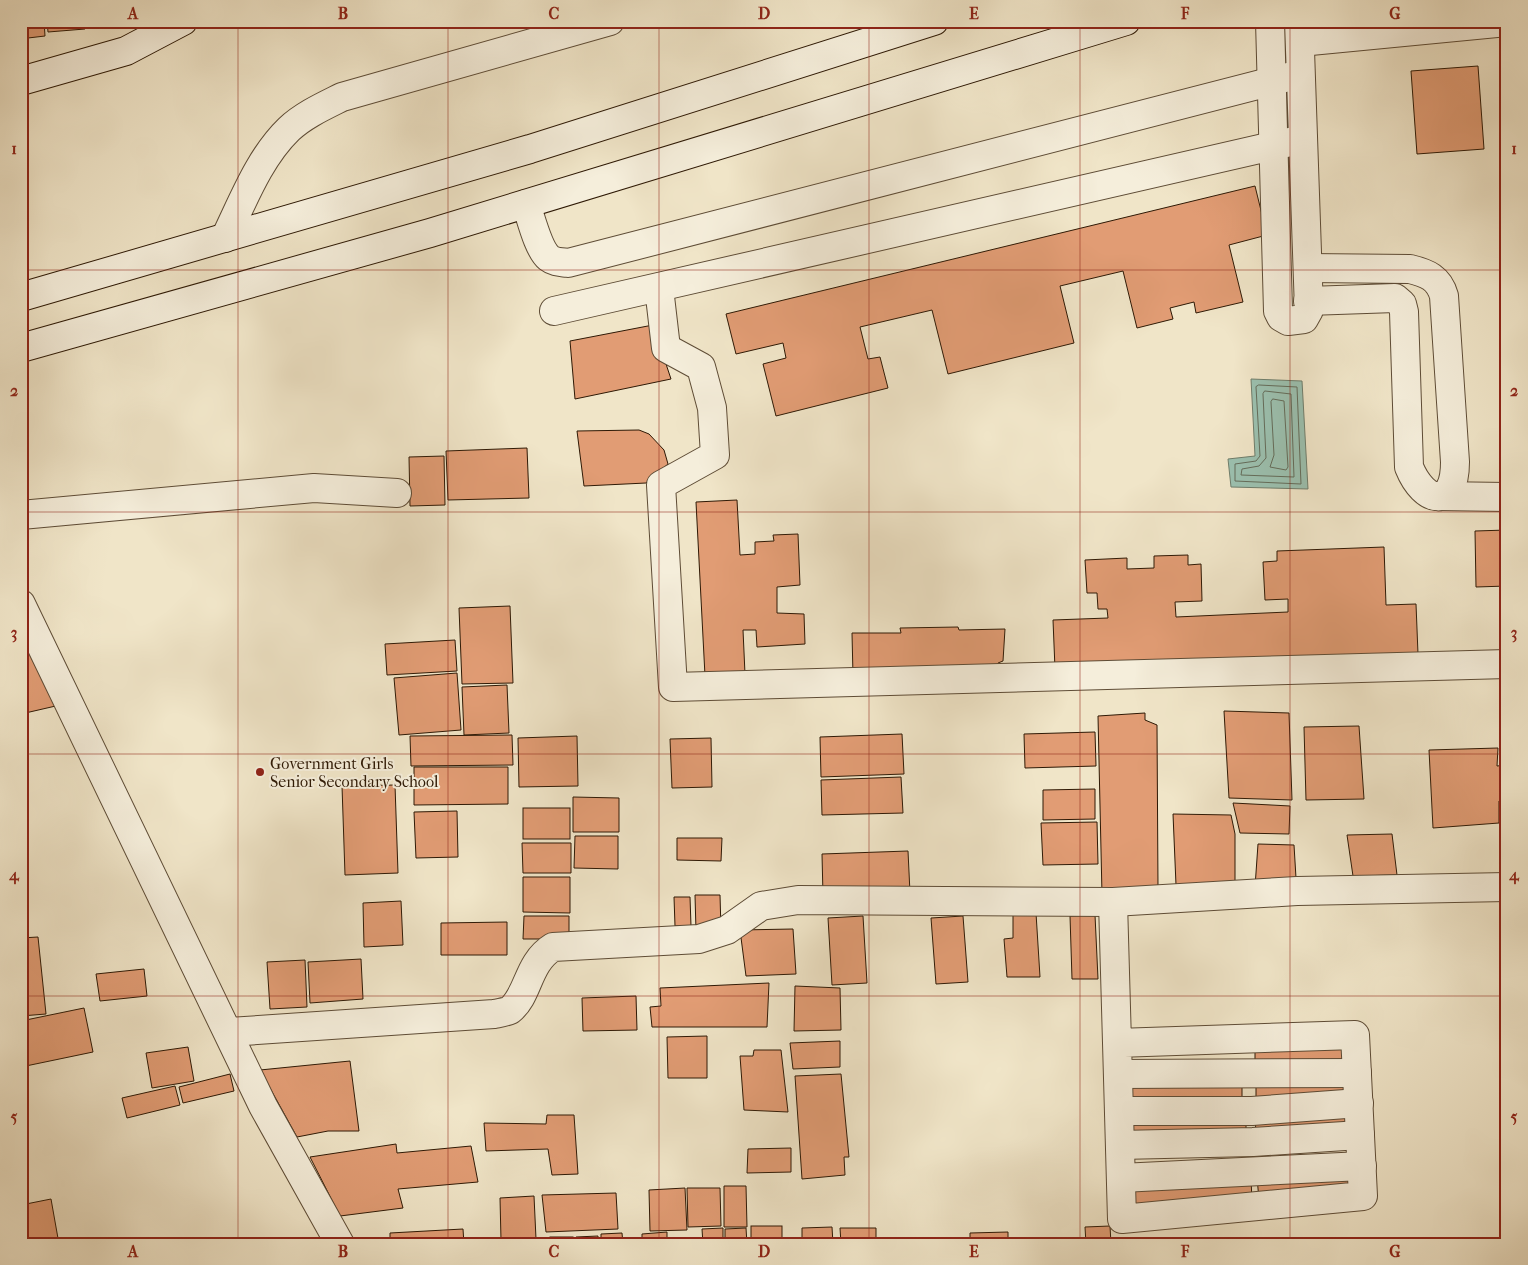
<svg xmlns="http://www.w3.org/2000/svg" width="1528" height="1265" viewBox="0 0 1528 1265" font-family="'IM FELL French Canon',serif">
	<style>
		.water { fill: #9bc0af; stroke: #6f7d6b }
		.lines { fill: none; stroke-linecap: round; stroke-linejoin: round }
		.shore { stroke: #646c5a; stroke-width: 1 }
		.building { fill: #e19c74; stroke: #2e1905 }
		.street-casing { stroke: #5e4c36; stroke-width: 30 }
		.secondary-casing { stroke: #2e1905; stroke-width: 30 }
		.street { stroke: #f5eedb; stroke-width: 28 }
		.secondary { stroke: #f5eedb; stroke-width: 28 }
		.grid { fill: none; stroke: #8f2418; stroke-width: 1; stroke-opacity: 0.55 }
		.poi-dot { fill: #8f2418; stroke: #f5eedb; stroke-width: 2 }
		.labels { text-anchor: middle; stroke-width: 4; stroke-linejoin: round; paint-order: stroke }
		.poi-label { font-size: 16px; fill: #2e1905; stroke: #f5eedb; text-anchor: start }
		.neatline { fill: none; stroke: #8f2418; stroke-width: 2 }
		.grid-label { font-size: 16px; text-anchor: middle; font-weight: bold; fill: #8f2418 }
	</style>
	<rect width="100%" height="100%" fill="#f0e5c8"/>
	<filter id="stains"><feTurbulence type="fractalNoise" baseFrequency=".004" numOctaves="4"/><feColorMatrix values="0 0 0 0 .2 0 0 0 0 .09 0 0 0 0 .02 0 0 0 .5 -.17"/></filter>
	<radialGradient id="worn" r=".72"><stop offset=".6" stop-color="#630" stop-opacity="0"/><stop offset="1" stop-color="#630" stop-opacity=".3"/></radialGradient>
	<path class="water" d="M1251,379L1302,381L1308,489L1231,487L1228,459L1255,456Z"/>
	<g class="lines">
		<g class="shore">
			<path d="M1259,385L1297,387L1301,484L1235,481V464L1256,461L1260,456L1256,387Z"/>
			<path d="M1265,391L1291,394L1294,477L1241,475L1242,469L1259,466L1266,458L1263,394Z"/>
			<path d="M1273,399L1284,401L1288,467L1286,470L1270,467L1274,455L1271,402Z"/>
		</g>
	</g>
	<g class="building">
		<path d="M27,21H44L45,36L28,38Z"/>
		<path d="M47,21H84L85,29L48,32Z"/>
		<path d="M21,26H26L27,49H21Z"/>
		<path d="M1478,66L1484,149L1417,154L1411,71Z"/>
		<path d="M1255,186L1267,235L1229,245L1243,302L1196,313L1194,302L1170,308L1173,319L1137,328L1123,271L1060,286L1074,343L948,374L932,310L860,327L868,359L880,357L888,388L776,416L763,364L786,358L783,343L736,354L726,314Z"/>
		<path d="M653,325L671,379L575,399L570,341Z"/>
		<path d="M639,430L649,434L664,450L668,464L646,483L584,486L577,431Z"/>
		<path d="M527,448L529,498L448,500L446,451Z"/>
		<path d="M444,456L445,505L410,506L409,457Z"/>
		<path d="M737,500L740,555L755,554V542L774,541L773,535L798,534L800,585L777,587V613L804,614L805,644L757,647L756,630H743L745,674L705,676L696,502Z"/>
		<path d="M1507,530V586L1476,587L1475,531Z"/>
		<path d="M1384,547L1386,605L1416,604L1418,654L1055,669L1053,620L1108,618L1107,609H1098L1097,593H1087L1085,560L1127,558V569L1154,568V556L1188,555V565L1201,564L1202,601L1175,602L1176,617L1288,612V599L1265,600L1263,562L1277,561V551Z"/>
		<path d="M510,606L513,683L462,684L459,608Z"/>
		<path d="M958,627L959,630L1005,629L1003,661L998,663L1000,670L853,676L852,633H901L900,628Z"/>
		<path d="M455,640L457,671L387,675L385,644Z"/>
		<path d="M35,653L60,705L21,714V656Z"/>
		<path d="M457,673L461,730L399,735L394,678Z"/>
		<path d="M507,685L509,733L464,735L462,687Z"/>
		<path d="M1224,711L1289,713L1292,800L1229,798Z"/>
		<path d="M1145,713V720L1157,725L1158,889L1102,895L1098,716Z"/>
		<path d="M1359,726L1364,799L1306,800L1304,727Z"/>
		<path d="M1095,732L1096,766L1025,768L1024,734Z"/>
		<path d="M902,734L904,774L821,777L820,737Z"/>
		<path d="M512,735L513,765L411,766L410,736Z"/>
		<path d="M577,736L578,786L519,787L518,738Z"/>
		<path d="M711,738L712,787L672,788L670,739Z"/>
		<path d="M1498,748L1497,766L1507,765V802L1499,801V823L1433,828L1429,750Z"/>
		<path d="M414,767H508V804L414,805Z"/>
		<path d="M901,777L903,813L822,815L821,780Z"/>
		<path d="M395,785L398,873L345,875L342,786Z"/>
		<path d="M1095,789V819L1043,820V790Z"/>
		<path d="M573,797L619,798V832H573Z"/>
		<path d="M1233,803L1290,806L1289,834L1240,833Z"/>
		<rect x="523" y="808" width="47" height="31"/>
		<path d="M457,811L458,857L416,858L414,812Z"/>
		<path d="M1173,814L1231,815L1235,834V885H1176Z"/>
		<path d="M1097,822L1098,864L1043,865L1041,823Z"/>
		<path d="M1392,834L1397,875L1353,876L1347,835Z"/>
		<path d="M575,836H618V869L574,868Z"/>
		<path d="M677,838H722L721,861L677,860Z"/>
		<path d="M522,843H571V873H523Z"/>
		<path d="M1258,844L1294,845L1296,878H1288V885L1255,887Z"/>
		<path d="M908,851L910,893L823,896L822,854Z"/>
		<path d="M523,877H570V913L523,912Z"/>
		<path d="M695,895H720L721,930L696,931Z"/>
		<path d="M674,897H690L691,926H675Z"/>
		<path d="M401,901L403,945L364,947L363,903Z"/>
		<path d="M1036,913L1040,977H1007L1004,939L1013,938V915Z"/>
		<path d="M1095,915L1098,979H1072L1070,916Z"/>
		<path d="M524,916H569V939H523Z"/>
		<path d="M863,916L867,983L832,985L828,918Z"/>
		<path d="M963,916L968,982L936,984L931,918Z"/>
		<path d="M507,922V955H441V923Z"/>
		<path d="M793,929L796,974L746,976L740,930Z"/>
		<path d="M38,937L46,1014L21,1016V938Z"/>
		<path d="M361,959L363,999L310,1003L308,962Z"/>
		<path d="M305,960L307,1007L270,1009L267,962Z"/>
		<path d="M144,969L147,996L100,1001L96,974Z"/>
		<path d="M769,983L767,1027H652L650,1007L661,1006L660,988Z"/>
		<path d="M795,986L840,988L841,1030L794,1031Z"/>
		<path d="M636,996L637,1030L583,1031L582,998Z"/>
		<path d="M84,1008L93,1052L21,1067V1021Z"/>
		<path d="M707,1036V1078H668L667,1037Z"/>
		<path d="M1351,1040L1352,1065L1255,1068V1043Z"/>
		<path d="M840,1041V1067L793,1069L790,1043Z"/>
		<path d="M188,1047L194,1081L152,1088L146,1053Z"/>
		<path d="M754,1050H781L788,1112L744,1110L740,1056H753Z"/>
		<path d="M350,1061L359,1131H328L297,1137L260,1070Z"/>
		<path d="M230,1074L234,1091L183,1103L179,1087Z"/>
		<path d="M841,1074L849,1157H844L845,1175L802,1179L795,1076Z"/>
		<path d="M1352,1076L1353,1101L1256,1102V1077Z"/>
		<path d="M1242,1077V1105H1132V1078Z"/>
		<path d="M175,1086L180,1105L127,1118L122,1098Z"/>
		<path d="M1354,1108L1355,1131L1256,1136L1255,1113Z"/>
		<path d="M1246,1113V1140H1130L1129,1114Z"/>
		<path d="M547,1115H574L578,1174L552,1175L548,1149L486,1151L484,1123L546,1124Z"/>
		<path d="M396,1144L397,1153L471,1146L478,1182L398,1189L403,1208L340,1216L310,1157Z"/>
		<path d="M791,1148V1172L747,1173L748,1149Z"/>
		<path d="M1353,1171L1354,1193L1259,1200L1257,1177Z"/>
		<path d="M1251,1178L1252,1202L1133,1207L1131,1183Z"/>
		<path d="M724,1186H746L747,1227H724Z"/>
		<path d="M685,1188L687,1230L650,1231L649,1190Z"/>
		<path d="M687,1188H720L721,1226L688,1227Z"/>
		<path d="M616,1193L618,1229L546,1232L542,1195Z"/>
		<path d="M534,1196L536,1239L501,1240L500,1198Z"/>
		<path d="M51,1199L59,1244H21V1205Z"/>
		<rect x="751" y="1226" width="31" height="18"/>
		<path d="M1110,1226L1111,1244H1086L1085,1227Z"/>
		<path d="M832,1227L833,1244H802V1228Z"/>
		<path d="M723,1228V1244H703L702,1229Z"/>
		<path d="M746,1228L747,1244H725V1229Z"/>
		<path d="M840,1228H876V1244H841Z"/>
		<path d="M463,1229L464,1244H390V1233Z"/>
		<path d="M667,1232V1244H642V1234Z"/>
		<path d="M1008,1232V1244H970V1233Z"/>
		<path d="M622,1233L623,1244H601V1234Z"/>
		<path d="M598,1236V1244H576V1237Z"/>
		<rect x="550" y="1237" width="23" height="7"/>
	</g>
	<g class="lines">
		<g class="street-casing">
			<g id="street">
				<path d="M1270,21L1278,311L1281,317L1288,321L1304,319L1309,310L1299,21"/>
				<path d="M1300,42L1507,22"/>
				<path d="M526,204C531,218 538,249 549,258C554,262 561,262 568,263L1300,74"/>
				<path d="M225,238C243,201 259,158 289,129C304,115 324,106 342,97L610,21"/>
				<path d="M1308,268L1410,269C1427,273 1439,278 1444,296L1455,462C1455,510 1424,504 1409,467L1404,312L1402,304L1395,298L1308,301"/>
				<path d="M659,288L666,348L701,367L712,408L715,455L661,485L673,687L1507,664"/>
				<path d="M554,311L1303,139"/>
				<path d="M1437,496L1507,497"/>
				<path d="M21,515L314,488L397,493"/>
				<path d="M21,604L263,1106L340,1244"/>
				<path d="M1113,902L1122,1219L1363,1196L1355,1035L1117,1043"/>
				<path d="M229,1032L494,1014C499,1013 506,1012 510,1010C529,995 527,963 553,947L699,939L727,930L761,906L798,900L1113,902L1297,891L1507,887"/>
				<path d="M1118,1074L1357,1073"/>
				<path d="M1119,1111H1252L1359,1103"/>
				<path d="M1120,1145L1253,1142L1360,1135"/>
				<path d="M1121,1178L1362,1166"/>
			</g>
		</g>
		<g class="secondary-casing">
			<g id="secondary">
				<path d="M21,81L126,51L183,21"/>
				<path d="M21,297L530,149L934,21"/>
				<path d="M21,348L430,233L1126,21"/>
			</g>
		</g>
		<use href="#street" class="street"/>
		<use href="#secondary" class="secondary"/>
	</g>
	<path class="grid" d="M238,21V1244M448,21V1244M659,21V1244M869,21V1244M1080,21V1244M1290,21V1244M21,270H1507M21,512H1507M21,754H1507M21,996H1507"/>
	<circle class="poi-dot" cx="260" cy="772" r="5"/>
	<g class="labels">
		<g class="poi-label">
			<text x="270" y="769">Government Girls<tspan x="270" dy="18">Senior Secondary School</tspan></text>
		</g>
	</g>
	<rect width="1528" height="1265" fill="none" stroke="#f0e5c8" stroke-width="55"/>
	<rect x="28" y="28" width="1472" height="1210" class="neatline"/>
	<g class="grid-label">
		<text x="133" y="19">A</text>
		<text x="343" y="19">B</text>
		<text x="554" y="19">C</text>
		<text x="764" y="19">D</text>
		<text x="974" y="19">E</text>
		<text x="1185" y="19">F</text>
		<text x="1395" y="19">G</text>
		<text x="14" y="154">1</text>
		<text x="1514" y="154">1</text>
		<text x="14" y="396">2</text>
		<text x="1514" y="396">2</text>
		<text x="14" y="638">3</text>
		<text x="1514" y="638">3</text>
		<text x="14" y="880">4</text>
		<text x="1514" y="880">4</text>
		<text x="14" y="1122">5</text>
		<text x="1514" y="1122">5</text>
		<text x="133" y="1257">A</text>
		<text x="343" y="1257">B</text>
		<text x="554" y="1257">C</text>
		<text x="764" y="1257">D</text>
		<text x="974" y="1257">E</text>
		<text x="1185" y="1257">F</text>
		<text x="1395" y="1257">G</text>
	</g>
	<rect width="100%" height="100%" filter="url(#stains)"/>
	<rect width="100%" height="100%" fill="url(#worn)"/>
</svg>
